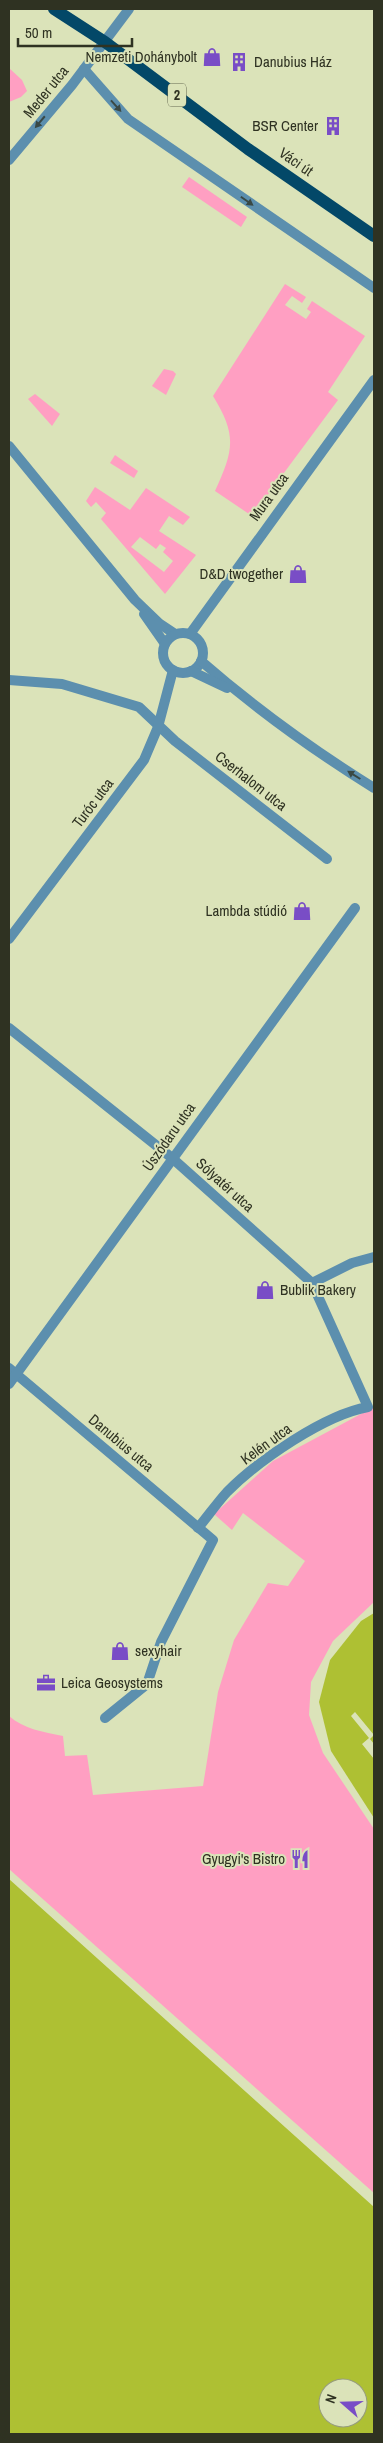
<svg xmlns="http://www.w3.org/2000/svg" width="383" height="2443" viewBox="0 0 383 2443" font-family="'Archivo Narrow',sans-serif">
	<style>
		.green { fill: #ff9fc2; fill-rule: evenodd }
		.water { fill: #aec033; fill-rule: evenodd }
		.pier { fill: #dbe3b9 }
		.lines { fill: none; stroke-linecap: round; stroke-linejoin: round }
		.pedestrian { stroke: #5c8fae; stroke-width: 10 }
		.minor { stroke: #5c8fae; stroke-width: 10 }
		.primary { stroke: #034868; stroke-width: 12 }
		.oneway { fill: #3a4945 }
		.labels { text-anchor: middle; stroke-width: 4; stroke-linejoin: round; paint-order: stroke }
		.shield { fill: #dbe3b9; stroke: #63674f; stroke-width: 1 }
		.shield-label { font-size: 14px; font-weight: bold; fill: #2f3222 }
		.poi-label { font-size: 15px; fill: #2f3222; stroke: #dbe3b9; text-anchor: end }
		.street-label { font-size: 15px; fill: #2f3222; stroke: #dbe3b9 }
	</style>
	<rect width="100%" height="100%" fill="#dbe3b9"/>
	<g class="green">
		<path d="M9,68L22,80L27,91L21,97L9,102Z"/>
		<path d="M189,177L247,217L241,227L182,187Z"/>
		<path d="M285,284L306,297L302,303L292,296L285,305L306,319L311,312L307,309L312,301L365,336L328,392L338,400L252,516L215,491C234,450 237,435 213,396Z"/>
		<path d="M164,369L173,371L176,374L166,395L152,386Z"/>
		<path d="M35,394L60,414L52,426L28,399Z"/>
		<path d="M115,455L138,471L134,478L110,463Z"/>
		<path d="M95,487L130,510L146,488L190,517L183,525L169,516L159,531L196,555L165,594L101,519L106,513L96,502L91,507L86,501ZM140,537L156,549L160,544L166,548L163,552L173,561L164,572L131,547Z"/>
		<path d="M374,1407V1602L333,1641L311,1682L309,1715L323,1753L374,1829V2193L9,1869V1716C24,1729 43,1732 63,1736L65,1756L87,1755L93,1795L203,1786L218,1692L234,1640L268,1583L288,1586L305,1561L243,1513L232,1530L214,1514L273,1461Z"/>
	</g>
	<g class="water">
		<path d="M374,1613V1818L331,1751L319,1702L330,1660L361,1621Z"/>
		<path d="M9,1879L374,2207V2434H9ZM328,2388H358V2418H328Z"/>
	</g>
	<path class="pier" d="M355,1712L374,1735L370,1739L374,1744V1759L362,1744L369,1738L351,1716Z"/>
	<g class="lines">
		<g class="pedestrian">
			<path d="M9,1028L172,1158L312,1283L368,1407C324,1415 259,1460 227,1492C217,1503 208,1516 198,1528"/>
			<path d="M312,1283L352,1263L374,1257"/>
		</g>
		<g class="minor">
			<path d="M84,69L128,119L374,288"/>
			<path d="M9,160L72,85L129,9"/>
			<path d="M9,446L135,600L160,624L175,634"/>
			<path d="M144,614L165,644"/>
			<circle cx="183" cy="653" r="20"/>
			<path d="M190,634L374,380"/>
			<path d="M201,661C255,708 313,750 374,788"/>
			<path d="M191,671L227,688"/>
			<path d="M9,680L62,684L139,707L175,741L327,859"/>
			<path d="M9,939L144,760L158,727L173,670"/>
			<path d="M9,1368L213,1540L161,1642L147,1684L105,1718"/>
			<path d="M9,1384L355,908"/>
		</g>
		<path class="primary" d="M54,9L105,42L248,149L374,236"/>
	</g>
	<defs><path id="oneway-solid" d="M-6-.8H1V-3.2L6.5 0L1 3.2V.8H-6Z" transform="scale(1.25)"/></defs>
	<g class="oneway">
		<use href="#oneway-solid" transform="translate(116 106) rotate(48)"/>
		<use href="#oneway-solid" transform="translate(40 122) rotate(130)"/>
		<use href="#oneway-solid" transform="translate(247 201) rotate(35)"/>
		<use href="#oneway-solid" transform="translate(354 775) rotate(-148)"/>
	</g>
	<defs>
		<g id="shop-bare" transform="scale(1.5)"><path d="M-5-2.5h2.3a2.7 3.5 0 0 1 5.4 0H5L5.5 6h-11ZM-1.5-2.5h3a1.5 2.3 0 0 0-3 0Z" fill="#794dc6" stroke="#dbe3b9" stroke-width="2.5" paint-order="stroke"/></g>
		<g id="building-bare" transform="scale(1.5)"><path d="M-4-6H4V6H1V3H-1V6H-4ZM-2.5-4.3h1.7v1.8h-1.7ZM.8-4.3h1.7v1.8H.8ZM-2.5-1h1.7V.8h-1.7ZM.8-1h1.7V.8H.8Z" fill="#794dc6" stroke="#dbe3b9" stroke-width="2.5" paint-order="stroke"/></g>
		<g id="office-bare" transform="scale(1.5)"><path d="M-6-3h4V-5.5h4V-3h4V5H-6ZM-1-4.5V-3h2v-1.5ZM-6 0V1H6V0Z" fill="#794dc6" stroke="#dbe3b9" stroke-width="2.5" paint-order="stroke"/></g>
		<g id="restaurant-bare" transform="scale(1.5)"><path d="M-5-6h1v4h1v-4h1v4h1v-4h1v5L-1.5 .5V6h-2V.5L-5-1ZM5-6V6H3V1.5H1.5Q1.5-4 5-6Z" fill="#794dc6" stroke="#dbe3b9" stroke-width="2.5" paint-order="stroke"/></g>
	</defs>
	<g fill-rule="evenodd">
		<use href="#shop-bare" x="212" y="57"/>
		<use href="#building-bare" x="239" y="62"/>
		<use href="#building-bare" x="333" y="126"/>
		<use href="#shop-bare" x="298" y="574"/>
		<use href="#shop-bare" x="302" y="911"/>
		<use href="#shop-bare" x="265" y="1290"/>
		<use href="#shop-bare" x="120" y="1651"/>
		<use href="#office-bare" x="46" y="1683"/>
		<use href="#restaurant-bare" x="300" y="1859"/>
	</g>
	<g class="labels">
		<rect class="shield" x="168" y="83.5" width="18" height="23" rx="4"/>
		<g class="shield-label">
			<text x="177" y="100">2</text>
		</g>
		<g class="poi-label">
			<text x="197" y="62">Nemzeti Dohánybolt</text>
			<text x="254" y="67" text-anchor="start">Danubius Ház</text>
			<text x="318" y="131">BSR Center</text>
			<text x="283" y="579">D&amp;D twogether</text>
			<text x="287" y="916">Lambda stúdió</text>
			<text x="280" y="1295" text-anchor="start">Bublik Bakery</text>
			<text x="135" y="1656" text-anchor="start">sexyhair</text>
			<text x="61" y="1688" text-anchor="start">Leica Geosystems</text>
			<text x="285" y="1864">Gyugyi's Bistro</text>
		</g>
		<g class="street-label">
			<text transform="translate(46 92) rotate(-51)" y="5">Meder utca</text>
			<text transform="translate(296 162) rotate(35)" y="5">Váci út</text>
			<text transform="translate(269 497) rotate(-54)" y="5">Mura utca</text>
			<text transform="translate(251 781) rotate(38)" y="5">Cserhalom utca</text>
			<text transform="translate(93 803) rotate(-53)" y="5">Turóc utca</text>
			<text transform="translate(169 1137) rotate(-55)" y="5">Úszódaru utca</text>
			<text transform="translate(225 1185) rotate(42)" y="5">Sólyatér utca</text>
			<text transform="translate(121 1443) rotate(40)" y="5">Danubius utca</text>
			<text transform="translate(266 1444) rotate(-36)" y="5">Kelén utca</text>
		</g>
	</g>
	<rect width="383" height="2443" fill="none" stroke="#2f3222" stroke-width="20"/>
	<g transform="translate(343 2403) rotate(290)"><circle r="24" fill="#dbe3b9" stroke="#969c7d"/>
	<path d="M0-4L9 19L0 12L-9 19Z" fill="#794dc6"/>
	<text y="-8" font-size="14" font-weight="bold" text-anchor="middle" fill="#2f3222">N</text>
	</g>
	<path d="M18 38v8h114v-8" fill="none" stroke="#2f3222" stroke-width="2.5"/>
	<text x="25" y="38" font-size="15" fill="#2f3222" stroke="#dbe3b9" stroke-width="4" paint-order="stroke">50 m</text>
</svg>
